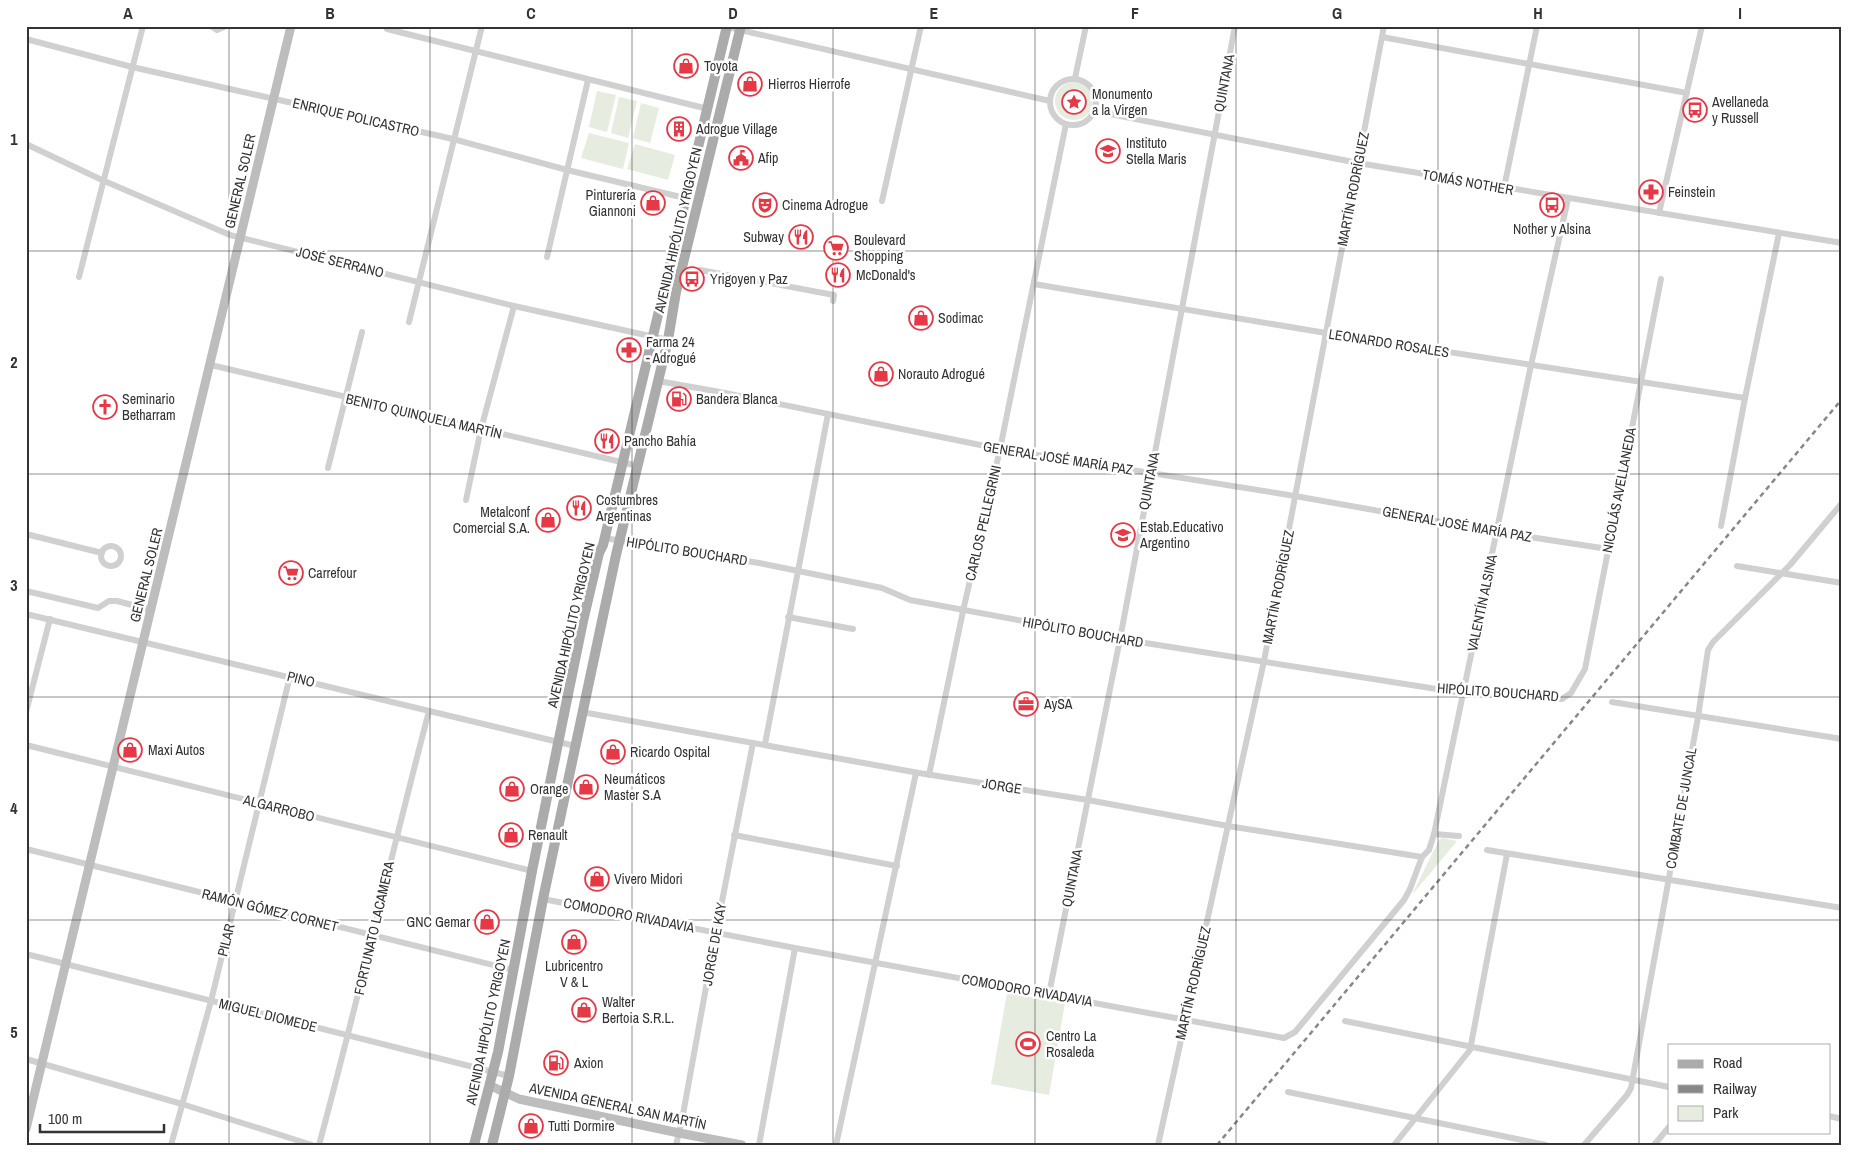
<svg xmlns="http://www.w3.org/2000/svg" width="1868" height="1171" viewBox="0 0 1868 1171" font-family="'Archivo Narrow',sans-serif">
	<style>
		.green { fill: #e6ecdf }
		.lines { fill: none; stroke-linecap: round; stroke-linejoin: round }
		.street { stroke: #d0d0d0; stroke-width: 6 }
		.secondary { stroke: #bdbdbd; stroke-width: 9 }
		.primary { stroke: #ababab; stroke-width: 10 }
		.rail { stroke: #888; stroke-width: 2.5; stroke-dasharray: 5 4; stroke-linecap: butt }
		.grid { fill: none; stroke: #333; stroke-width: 1; stroke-opacity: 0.55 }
		.labels { text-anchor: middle; stroke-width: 5; stroke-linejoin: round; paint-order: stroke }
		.poi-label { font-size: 14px; fill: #333; stroke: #fff; text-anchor: start }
		.street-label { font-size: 14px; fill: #333; stroke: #fff }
		.neatline { fill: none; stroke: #333; stroke-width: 2 }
		.grid-label { font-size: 16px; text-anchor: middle; font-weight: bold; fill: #333 }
	</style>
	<rect width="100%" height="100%" fill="#fff"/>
	<g class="green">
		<circle cx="1074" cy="101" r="19"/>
		<path d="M597,91L616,95L607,132L589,127Z"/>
		<path d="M619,97L637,101L628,138L611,133Z"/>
		<path d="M641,103L659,108L650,143L633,138Z"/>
		<path d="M589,133L629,143L623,169L581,158Z"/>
		<path d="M635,144L675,155L668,180L627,169Z"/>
		<path d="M1442,838L1457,841L1412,895L1439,840Z"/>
		<path d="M1007,993L1065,1003L1049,1095L991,1084Z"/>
	</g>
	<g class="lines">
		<g class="street">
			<path d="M211,26L217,30L226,26"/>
			<path d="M727,27L1050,101"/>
			<path d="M387,29L708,109"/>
			<path d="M1382,37L1687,93"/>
			<path d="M26,39L132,67L453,139L567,170L685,198"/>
			<path d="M1075,78L1086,26"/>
			<circle cx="1073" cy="102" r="23"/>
			<path d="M1095,111L1358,163L1842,243"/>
			<path d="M26,144L102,180L230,235L514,306L668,340"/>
			<path d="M1504,188L1537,26"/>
			<path d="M882,201L921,26"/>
			<path d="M1659,213L1702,26"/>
			<path d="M547,257L588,80"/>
			<path d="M700,270L834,295L833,301"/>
			<path d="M79,277L143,26"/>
			<path d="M1034,284L1326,333L1745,398"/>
			<path d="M409,322L482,26"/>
			<path d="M211,365L638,466"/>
			<path d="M658,381L720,392L1000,449L1295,496L1497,532L1608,549"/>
			<path d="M328,468L362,332"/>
			<path d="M466,500L481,429L514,306"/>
			<path d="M1721,526L1745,398L1779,233"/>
			<path d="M26,534L102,553"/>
			<path d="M604,538L759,563L882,588L910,600L1120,639L1462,693L1562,699L1571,693L1585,669L1661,279"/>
			<circle cx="111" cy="556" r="10"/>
			<path d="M1737,566L1842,583"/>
			<path d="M26,591L98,608L109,601H117L151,610"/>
			<path d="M26,614L575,746"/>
			<path d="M788,617L853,629"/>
			<path d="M1612,702L1842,739"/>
			<path d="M26,712L50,619"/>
			<path d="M582,712L919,773L1088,800L1228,826L1422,857"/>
			<path d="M765,744L828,414"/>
			<path d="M26,745L532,871"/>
			<path d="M929,775L963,611L1000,449L1066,124"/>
			<path d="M1434,834L1459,836"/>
			<path d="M734,835L897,866"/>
			<path d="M26,849L513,970"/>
			<path d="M1487,850L1842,908"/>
			<path d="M1422,857L1429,850L1434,834L1531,365L1568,199"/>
			<path d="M543,899L795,948L1284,1038L1295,1032L1404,900L1410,889L1422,857"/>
			<path d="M26,954L509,1076"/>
			<path d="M1049,994L1120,639L1235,26"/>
			<path d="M1345,1021L1669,1087"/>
			<path d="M26,1059L182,1104L312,1145"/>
			<path d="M1288,1092L1546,1145"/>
			<path d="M1829,1116L1842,1119"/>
			<path d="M171,1145L211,1001L290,676"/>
			<path d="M319,1145C358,1001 391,855 429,711"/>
			<path d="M676,1145L682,1120L716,932L753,743"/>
			<path d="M759,1145L795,948"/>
			<path d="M836,1145L916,773"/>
			<path d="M1158,1145L1264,661L1384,26"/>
			<path d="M1394,1145L1470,1050L1507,854"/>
			<path d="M1584,1145L1627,1095L1631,1088L1698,717L1708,650L1713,642L1790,565L1842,503"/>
			<path d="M1654,1145L1669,1127"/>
		</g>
		<g class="secondary">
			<path d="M491,1086L519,1099L679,1133L742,1145"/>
			<path d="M26,1129L291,26"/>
		</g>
		<g class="primary">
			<path d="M474,1145L498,1052L532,871L583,621L599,553L603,545L727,26"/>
			<path d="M492,1145L509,1076L543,899L616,555L668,340L676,292L741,26"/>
		</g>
		<path class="rail" d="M1217,1145L1842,399"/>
	</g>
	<path class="grid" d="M229,26V1145M430,26V1145M632,26V1145M833,26V1145M1035,26V1145M1236,26V1145M1438,26V1145M1639,26V1145M26,251H1842M26,474H1842M26,697H1842M26,920H1842"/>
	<defs>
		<g id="shop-ring" transform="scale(1.25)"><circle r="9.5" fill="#fff" stroke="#e63946" stroke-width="1.5"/><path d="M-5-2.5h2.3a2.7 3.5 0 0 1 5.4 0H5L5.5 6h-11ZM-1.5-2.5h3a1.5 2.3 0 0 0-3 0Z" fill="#e63946"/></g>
		<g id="sight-ring" transform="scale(1.25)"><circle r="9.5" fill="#fff" stroke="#e63946" stroke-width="1.5"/><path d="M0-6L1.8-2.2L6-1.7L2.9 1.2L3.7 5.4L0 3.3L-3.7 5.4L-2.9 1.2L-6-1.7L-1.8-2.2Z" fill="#e63946"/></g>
		<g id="bus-ring" transform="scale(1.25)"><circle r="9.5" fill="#fff" stroke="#e63946" stroke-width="1.5"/><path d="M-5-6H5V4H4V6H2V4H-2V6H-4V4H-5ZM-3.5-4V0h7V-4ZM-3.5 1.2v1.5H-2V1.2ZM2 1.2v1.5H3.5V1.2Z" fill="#e63946"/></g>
		<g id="building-ring" transform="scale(1.25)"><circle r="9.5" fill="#fff" stroke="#e63946" stroke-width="1.5"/><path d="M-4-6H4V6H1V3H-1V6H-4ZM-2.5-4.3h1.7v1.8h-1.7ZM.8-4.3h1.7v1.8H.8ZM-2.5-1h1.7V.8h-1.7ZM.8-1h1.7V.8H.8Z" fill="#e63946"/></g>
		<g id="university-ring" transform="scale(1.25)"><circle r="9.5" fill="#fff" stroke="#e63946" stroke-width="1.5"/><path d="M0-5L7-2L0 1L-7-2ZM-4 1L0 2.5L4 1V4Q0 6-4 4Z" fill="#e63946"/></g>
		<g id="civic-ring" transform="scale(1.25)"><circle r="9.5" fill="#fff" stroke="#e63946" stroke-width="1.5"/><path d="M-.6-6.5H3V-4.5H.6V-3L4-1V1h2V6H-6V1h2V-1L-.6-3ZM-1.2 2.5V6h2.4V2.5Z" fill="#e63946"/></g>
		<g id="pharmacy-ring" transform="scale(1.25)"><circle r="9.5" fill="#fff" stroke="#e63946" stroke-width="1.5"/><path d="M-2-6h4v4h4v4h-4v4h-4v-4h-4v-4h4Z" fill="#e63946"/></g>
		<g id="theatre-ring" transform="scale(1.25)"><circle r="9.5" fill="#fff" stroke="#e63946" stroke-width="1.5"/><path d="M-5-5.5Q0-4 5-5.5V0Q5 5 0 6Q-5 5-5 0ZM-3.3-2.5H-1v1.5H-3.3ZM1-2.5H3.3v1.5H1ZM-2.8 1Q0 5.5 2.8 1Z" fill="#e63946"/></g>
		<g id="restaurant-ring" transform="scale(1.25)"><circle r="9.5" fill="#fff" stroke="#e63946" stroke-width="1.5"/><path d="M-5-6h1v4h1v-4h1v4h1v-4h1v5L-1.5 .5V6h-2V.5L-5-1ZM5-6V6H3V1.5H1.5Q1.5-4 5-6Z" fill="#e63946"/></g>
		<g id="supermarket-ring" transform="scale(1.25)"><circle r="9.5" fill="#fff" stroke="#e63946" stroke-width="1.5"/><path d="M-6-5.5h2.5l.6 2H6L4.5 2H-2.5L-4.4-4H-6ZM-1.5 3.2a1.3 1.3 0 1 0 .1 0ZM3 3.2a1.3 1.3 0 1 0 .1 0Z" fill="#e63946"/></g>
		<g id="fuel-ring" transform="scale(1.25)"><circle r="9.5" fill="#fff" stroke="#e63946" stroke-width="1.5"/><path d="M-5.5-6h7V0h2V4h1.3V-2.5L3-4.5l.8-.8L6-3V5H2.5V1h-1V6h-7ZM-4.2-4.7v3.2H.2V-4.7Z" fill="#e63946"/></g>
		<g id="church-ring" transform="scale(1.25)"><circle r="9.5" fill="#fff" stroke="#e63946" stroke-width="1.5"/><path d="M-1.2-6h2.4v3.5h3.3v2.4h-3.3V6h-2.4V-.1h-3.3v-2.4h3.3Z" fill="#e63946"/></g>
		<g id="school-ring" transform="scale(1.25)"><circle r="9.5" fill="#fff" stroke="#e63946" stroke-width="1.5"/><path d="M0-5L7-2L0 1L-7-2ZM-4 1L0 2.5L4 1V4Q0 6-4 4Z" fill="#e63946"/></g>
		<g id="office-ring" transform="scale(1.25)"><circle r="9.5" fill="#fff" stroke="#e63946" stroke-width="1.5"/><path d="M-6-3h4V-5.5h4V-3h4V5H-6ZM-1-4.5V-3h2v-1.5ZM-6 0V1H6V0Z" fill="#e63946"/></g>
		<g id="stadium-ring" transform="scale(1.25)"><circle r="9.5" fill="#fff" stroke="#e63946" stroke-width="1.5"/><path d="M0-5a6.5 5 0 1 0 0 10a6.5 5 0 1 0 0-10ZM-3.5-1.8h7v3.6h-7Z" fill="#e63946"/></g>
	</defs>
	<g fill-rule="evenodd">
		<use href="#shop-ring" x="686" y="66"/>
		<use href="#shop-ring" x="750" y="84"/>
		<use href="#sight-ring" x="1074" y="102"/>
		<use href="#bus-ring" x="1695" y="110"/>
		<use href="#building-ring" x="679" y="129"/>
		<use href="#university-ring" x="1108" y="151"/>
		<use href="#civic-ring" x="741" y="158"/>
		<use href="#pharmacy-ring" x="1651" y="192"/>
		<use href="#shop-ring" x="653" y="203"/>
		<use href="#theatre-ring" x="765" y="205"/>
		<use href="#bus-ring" x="1552" y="205"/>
		<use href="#restaurant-ring" x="801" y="237"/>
		<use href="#supermarket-ring" x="836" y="248"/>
		<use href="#restaurant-ring" x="838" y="275"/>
		<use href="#bus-ring" x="692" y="279"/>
		<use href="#shop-ring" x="921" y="318"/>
		<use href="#pharmacy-ring" x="629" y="350"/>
		<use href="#shop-ring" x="881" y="374"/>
		<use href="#fuel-ring" x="679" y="399"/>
		<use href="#church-ring" x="105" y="407"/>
		<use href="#restaurant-ring" x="607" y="441"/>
		<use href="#restaurant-ring" x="579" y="508"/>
		<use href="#shop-ring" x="548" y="520"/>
		<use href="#school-ring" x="1123" y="535"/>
		<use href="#supermarket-ring" x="291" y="573"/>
		<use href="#office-ring" x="1026" y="704"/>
		<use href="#shop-ring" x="130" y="750"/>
		<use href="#shop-ring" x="613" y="752"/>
		<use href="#shop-ring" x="586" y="787"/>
		<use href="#shop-ring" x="512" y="789"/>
		<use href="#shop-ring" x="511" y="835"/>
		<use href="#shop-ring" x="597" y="879"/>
		<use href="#shop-ring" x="487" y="922"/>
		<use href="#shop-ring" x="574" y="942"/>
		<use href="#shop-ring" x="584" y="1010"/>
		<use href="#stadium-ring" x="1028" y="1044"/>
		<use href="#fuel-ring" x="556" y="1063"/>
		<use href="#shop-ring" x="531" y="1126"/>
	</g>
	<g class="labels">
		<g class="poi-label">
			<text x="704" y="71">Toyota</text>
			<text x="768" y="89">Hierros Hierrofe</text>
			<text x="1092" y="99">Monumento<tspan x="1092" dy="16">a la Virgen</tspan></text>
			<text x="1712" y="107">Avellaneda<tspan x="1712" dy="16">y Russell</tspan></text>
			<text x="696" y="134">Adrogue Village</text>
			<text x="1126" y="148">Instituto<tspan x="1126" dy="16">Stella Maris</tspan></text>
			<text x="758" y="163">Afip</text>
			<text x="1668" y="197">Feinstein</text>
			<text x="636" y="200" text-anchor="end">Pinturería<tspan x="636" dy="16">Giannoni</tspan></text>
			<text x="782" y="210">Cinema Adrogue</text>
			<text x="1552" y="234" text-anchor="middle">Nother y Alsina</text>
			<text x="784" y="242" text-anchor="end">Subway</text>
			<text x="854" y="245">Boulevard<tspan x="854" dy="16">Shopping</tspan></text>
			<text x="856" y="280">McDonald's</text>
			<text x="710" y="284">Yrigoyen y Paz</text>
			<text x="938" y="323">Sodimac</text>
			<text x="646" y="347">Farma 24<tspan x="646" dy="16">- Adrogué</tspan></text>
			<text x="898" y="379">Norauto Adrogué</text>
			<text x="122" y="404">Seminario<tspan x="122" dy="16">Betharram</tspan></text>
			<text x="696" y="404">Bandera Blanca</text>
			<text x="624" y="446">Pancho Bahía</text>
			<text x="596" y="505">Costumbres<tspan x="596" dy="16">Argentinas</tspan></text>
			<text x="530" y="517" text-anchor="end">Metalconf<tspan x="530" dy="16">Comercial S.A.</tspan></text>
			<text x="1140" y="532">Estab.Educativo<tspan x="1140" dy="16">Argentino</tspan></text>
			<text x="308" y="578">Carrefour</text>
			<text x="1044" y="709">AySA</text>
			<text x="148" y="755">Maxi Autos</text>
			<text x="630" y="757">Ricardo Ospital</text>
			<text x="604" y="784">Neumáticos<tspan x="604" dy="16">Master S.A</tspan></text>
			<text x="530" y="794">Orange</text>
			<text x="528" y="840">Renault</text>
			<text x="614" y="884">Vivero Midori</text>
			<text x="470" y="927" text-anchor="end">GNC Gemar</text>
			<text x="574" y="971" text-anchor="middle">Lubricentro<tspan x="574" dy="16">V &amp; L</tspan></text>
			<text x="602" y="1007">Walter<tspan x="602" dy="16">Bertoia S.R.L.</tspan></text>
			<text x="1046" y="1041">Centro La<tspan x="1046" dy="16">Rosaleda</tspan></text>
			<text x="574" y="1068">Axion</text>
			<text x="548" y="1131">Tutti Dormire</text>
		</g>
		<g class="street-label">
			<text transform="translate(1224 83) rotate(-79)" y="5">QUINTANA</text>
			<text transform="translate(356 117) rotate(13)" y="5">ENRIQUE POLICASTRO</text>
			<text transform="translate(240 181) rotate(-77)" y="5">GENERAL SOLER</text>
			<text transform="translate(1468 182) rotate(10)" y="5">TOMÁS NOTHER</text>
			<text transform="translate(1353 189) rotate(-79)" y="5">MARTÍN RODRÍGUEZ</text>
			<text transform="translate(678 230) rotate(-77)" y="5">AVENIDA HIPÓLITO YRIGOYEN</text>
			<text transform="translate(340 262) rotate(14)" y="5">JOSÉ SERRANO</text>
			<text transform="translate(1389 343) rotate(9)" y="5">LEONARDO ROSALES</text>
			<text transform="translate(424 416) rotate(13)" y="5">BENITO QUINQUELA MARTÍN</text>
			<text transform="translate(1058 458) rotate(9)" y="5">GENERAL JOSÉ MARÍA PAZ</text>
			<text transform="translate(1149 481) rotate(-79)" y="5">QUINTANA</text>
			<text transform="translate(1619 490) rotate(-79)" y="5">NICOLÁS AVELLANEDA</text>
			<text transform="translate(983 523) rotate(-77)" y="5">CARLOS PELLEGRINI</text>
			<text transform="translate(1457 524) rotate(10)" y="5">GENERAL JOSÉ MARÍA PAZ</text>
			<text transform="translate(687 551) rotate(9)" y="5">HIPÓLITO BOUCHARD</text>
			<text transform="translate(146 575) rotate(-76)" y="5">GENERAL SOLER</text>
			<text transform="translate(1278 587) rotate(-79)" y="5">MARTÍN RODRÍGUEZ</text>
			<text transform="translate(1482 603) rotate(-78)" y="5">VALENTÍN ALSINA</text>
			<text transform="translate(571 625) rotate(-77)" y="5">AVENIDA HIPÓLITO YRIGOYEN</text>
			<text transform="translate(1083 632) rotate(10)" y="5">HIPÓLITO BOUCHARD</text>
			<text transform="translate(301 679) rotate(14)" y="5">PINO</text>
			<text transform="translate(1498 692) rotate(4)" y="5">HIPÓLITO BOUCHARD</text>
			<text transform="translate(1002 786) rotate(9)" y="5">JORGE</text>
			<text transform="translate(279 808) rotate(14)" y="5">ALGARROBO</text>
			<text transform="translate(1681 808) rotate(-80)" y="5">COMBATE DE JUNCAL</text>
			<text transform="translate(1072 878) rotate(-79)" y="5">QUINTANA</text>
			<text transform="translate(270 910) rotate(14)" y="5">RAMÓN GÓMEZ CORNET</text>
			<text transform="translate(629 915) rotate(11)" y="5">COMODORO RIVADAVIA</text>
			<text transform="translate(374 928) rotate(-77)" y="5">FORTUNATO LACAMERA</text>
			<text transform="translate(226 940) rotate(-76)" y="5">PILAR</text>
			<text transform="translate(714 944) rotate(-80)" y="5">JORGE DE KAY</text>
			<text transform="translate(1193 983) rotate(-77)" y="5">MARTÍN RODRÍGUEZ</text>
			<text transform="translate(1027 990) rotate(10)" y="5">COMODORO RIVADAVIA</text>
			<text transform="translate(268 1015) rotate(14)" y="5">MIGUEL DIOMEDE</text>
			<text transform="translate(488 1022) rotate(-78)" y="5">AVENIDA HIPÓLITO YRIGOYEN</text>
			<text transform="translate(618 1106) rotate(12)" y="5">AVENIDA GENERAL SAN MARTÍN</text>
		</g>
	</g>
	<rect width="1868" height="1171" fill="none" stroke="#ffffff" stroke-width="55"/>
	<rect x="1668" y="1044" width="162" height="90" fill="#ffffff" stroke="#adadad"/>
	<rect x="1678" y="1060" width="25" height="8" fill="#ababab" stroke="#adadad"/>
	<text x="1713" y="1068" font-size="15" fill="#333333">Road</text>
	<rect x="1678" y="1085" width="25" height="8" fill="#888888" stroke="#adadad"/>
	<text x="1713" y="1094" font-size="15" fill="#333333">Railway</text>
	<rect x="1678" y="1106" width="25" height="15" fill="#e6ecdf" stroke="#adadad"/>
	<text x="1713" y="1118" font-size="15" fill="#333333">Park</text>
	<path d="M40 1124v8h124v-8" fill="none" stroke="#333333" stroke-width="2.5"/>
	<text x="48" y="1124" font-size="15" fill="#333333" stroke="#ffffff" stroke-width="4" paint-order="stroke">100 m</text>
	<rect x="28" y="28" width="1812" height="1116" class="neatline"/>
	<g class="grid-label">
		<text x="128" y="19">A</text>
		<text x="330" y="19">B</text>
		<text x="531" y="19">C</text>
		<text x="733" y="19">D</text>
		<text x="934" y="19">E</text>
		<text x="1135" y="19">F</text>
		<text x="1337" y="19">G</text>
		<text x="1538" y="19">H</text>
		<text x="1740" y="19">I</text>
		<text x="14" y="145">1</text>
		<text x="14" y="368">2</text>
		<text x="14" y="591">3</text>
		<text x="14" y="814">4</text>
		<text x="14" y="1038">5</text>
	</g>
</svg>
